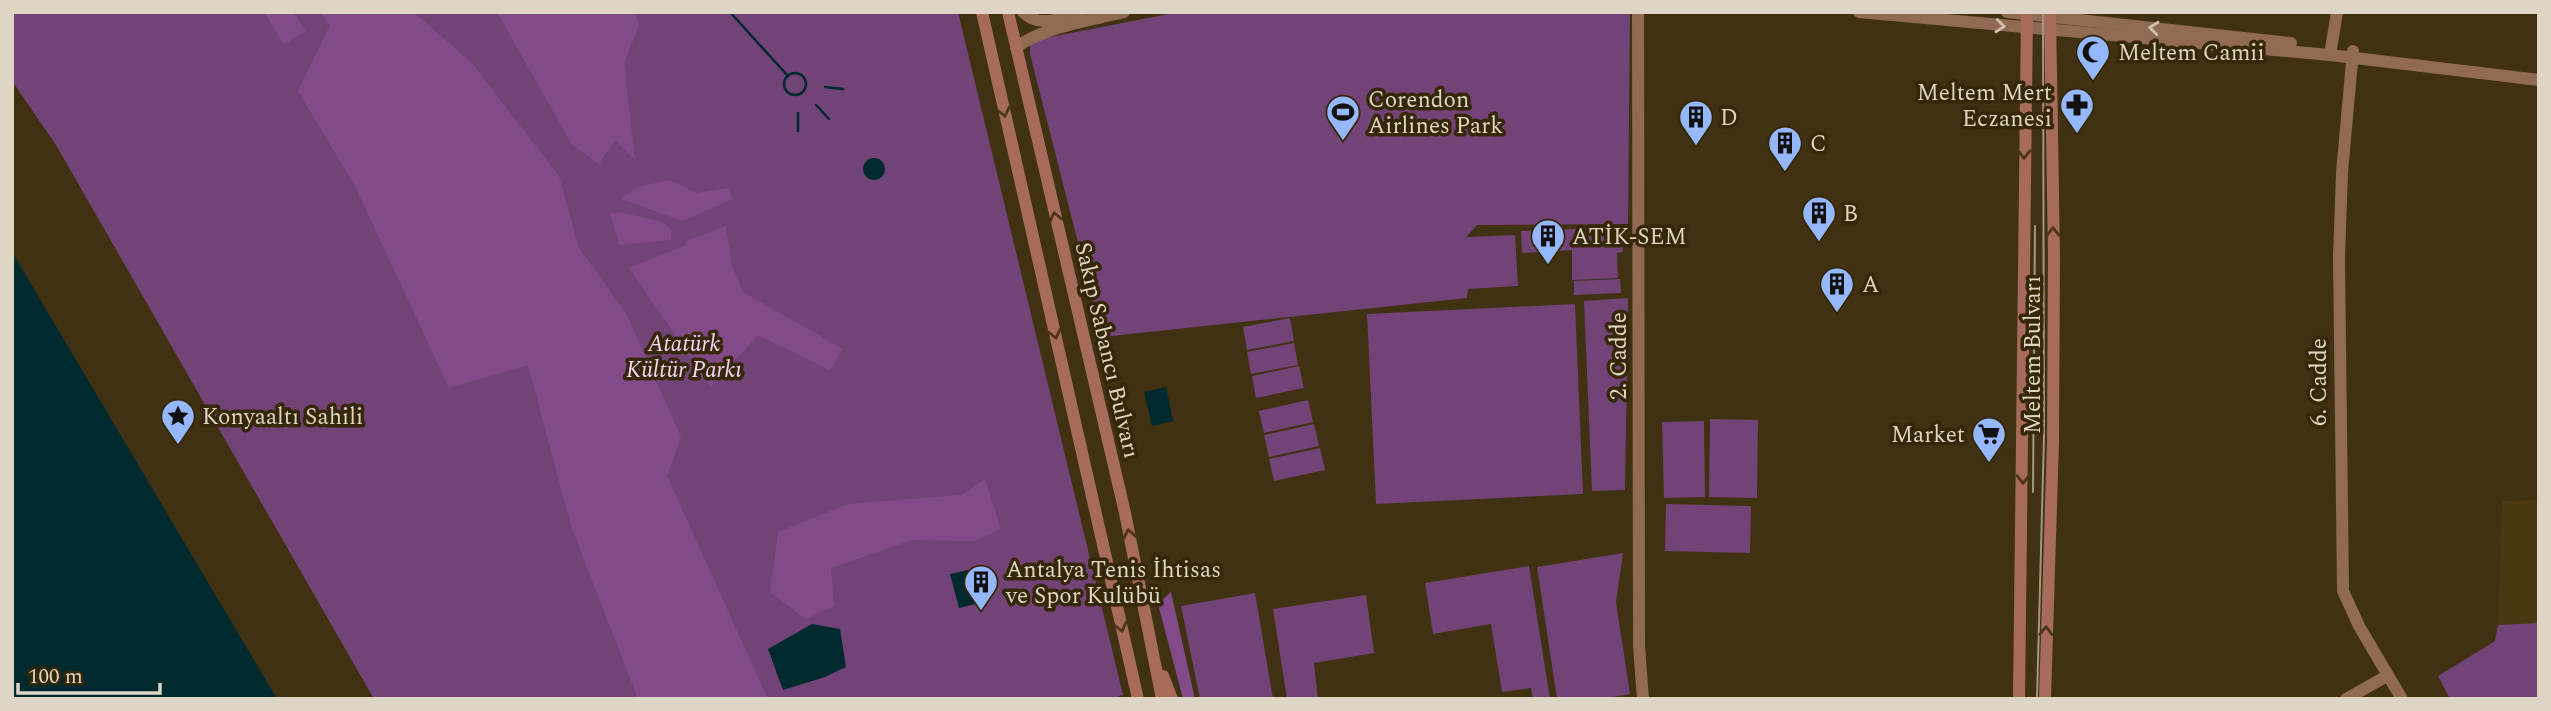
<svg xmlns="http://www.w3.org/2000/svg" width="2551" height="711" viewBox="0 0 2551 711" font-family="Spectral,serif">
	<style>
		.built { fill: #493810 }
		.green { fill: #724376 }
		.forest { fill: #834a89 }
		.water { fill: #002a2e }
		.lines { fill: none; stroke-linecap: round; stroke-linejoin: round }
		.stream { stroke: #002a2e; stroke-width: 2.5 }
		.secondary { stroke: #906a53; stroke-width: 12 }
		.primary { stroke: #a76b5b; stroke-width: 12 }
		.tram { stroke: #a19680; stroke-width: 2 }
		.oneway { stroke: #cec0ad }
		.oneway2 { stroke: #4c3518 }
		.labels { text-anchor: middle; stroke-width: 7; stroke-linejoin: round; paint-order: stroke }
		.poi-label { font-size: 23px; fill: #ded5c4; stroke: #352707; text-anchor: start }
		.park-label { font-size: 23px; font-style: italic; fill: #f5d4f7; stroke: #352707 }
		.street-label { font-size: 23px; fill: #ded5c4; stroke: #352707 }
	</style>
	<rect width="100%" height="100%" fill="#3f3112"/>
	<path class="built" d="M2539,500V623L2498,625L2502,501Z"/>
	<g class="green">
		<path d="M12,12H958L1123,695L1110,699H374L56,145L12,81Z"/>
		<path d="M1179,12H1630L1628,224L1477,225L1466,237L1515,235L1518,286L1468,289L1467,298L1102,337L1030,54V41Z"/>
		<path d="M1622,227L1623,252L1617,253L1618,278L1572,280V250L1522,253L1521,231Z"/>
		<path d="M1620,279L1621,293L1574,295V281Z"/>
		<path d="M1628,298L1625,490L1592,491L1584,301Z"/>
		<path d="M1575,304L1583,494L1376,504L1367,314Z"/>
		<path d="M1290,318L1294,341L1247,350L1243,327Z"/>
		<path d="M1294,343L1298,365L1251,374L1247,352Z"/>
		<path d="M1299,366L1304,388L1256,398L1252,376Z"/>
		<path d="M1308,400L1313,422L1264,433L1259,411Z"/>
		<path d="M1710,419L1758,420L1757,498L1709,497Z"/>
		<path d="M1704,421L1705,497L1664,498L1662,422Z"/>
		<path d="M1314,424L1319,446L1269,457L1264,435Z"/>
		<path d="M1320,448L1325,470L1274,481L1269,459Z"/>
		<path d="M1666,504L1751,506L1750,553L1665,551Z"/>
		<path d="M1623,553L1616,602L1630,694L1601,699H1557L1537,567Z"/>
		<path d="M1529,566L1550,699H1533L1531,688L1502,692L1491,624L1433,634L1425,583Z"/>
		<path d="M1255,593L1273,699H1200L1181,606Z"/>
		<path d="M1366,595L1374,653L1314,663L1318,699H1287L1273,609Z"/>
		<path d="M2539,623V699H2450L2438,676L2495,641L2498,625Z"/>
	</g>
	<g class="forest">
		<path d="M264,12H293L306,31L284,45Z"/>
		<path d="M320,12H413L471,62L559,176L579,248L627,315L681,437L667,476L768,699H638L571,526L528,365L449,388L355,186L298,91L330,25Z"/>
		<path d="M497,12H594L595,14L635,12L639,25L624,64L635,160L615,140L599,164L572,145Z"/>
		<path d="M670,180L696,193L728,188L733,199L682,221L621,199L637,187Z"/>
		<path d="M620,212L662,222L672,230L671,240L619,245L610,214Z"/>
		<path d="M726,226L732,266L743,292L843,349L830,370L758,335L711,387L629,268L684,246L688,240Z"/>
		<path d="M985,479L1001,529L974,541L912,540L831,568L834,606L806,619L770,592L778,532L848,504L961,495Z"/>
		<path d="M1171,592L1195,699H1183L1158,604Z"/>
	</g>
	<g class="water">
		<circle cx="874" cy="169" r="11"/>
		<path d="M12,252L277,699H12Z"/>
		<path d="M1166,387L1173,421L1152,426L1144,392Z"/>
		<path d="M968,570L976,604L959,608L950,574Z"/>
		<path d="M812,624L840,629L846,667L825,677L783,690L768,649Z"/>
	</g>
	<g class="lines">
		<g class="stream">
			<path d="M730,12L788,76"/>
			<circle cx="795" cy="84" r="11"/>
			<path d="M825,87L843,89"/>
			<path d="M816,105L829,119"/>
			<path d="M798,131V113"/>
		</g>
		<g class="secondary">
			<path d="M1023,12C1039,29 1062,18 1081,12"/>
			<path d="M1638,12L1639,646L1643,699"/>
			<path d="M1859,12L2330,55L2539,80"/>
			<path d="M2007,12L2291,43"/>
			<path d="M1016,47C1047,26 1089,21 1124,12"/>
			<path d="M2353,51L2342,172L2339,258L2343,591L2359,626L2402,699"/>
			<path d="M2330,55L2337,12"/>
			<path d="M2346,699L2387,676"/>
		</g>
		<g class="primary">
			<path d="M982,12L1138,699"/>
			<path d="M1008,12L1125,513L1162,699"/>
			<path d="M1163,676L1172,699"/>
			<path d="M2019,699L2027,12"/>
			<path d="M2045,699L2053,442L2054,255L2050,12"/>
		</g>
		<g class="tram">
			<path d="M2033,492L2035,226"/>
			<path d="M2037,699L2044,436L2043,12"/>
		</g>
	</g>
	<defs><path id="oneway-chevron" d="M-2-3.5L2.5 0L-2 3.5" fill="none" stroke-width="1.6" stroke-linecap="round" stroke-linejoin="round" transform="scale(1.75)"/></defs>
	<g class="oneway">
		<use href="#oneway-chevron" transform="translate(2000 26) rotate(6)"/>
		<use href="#oneway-chevron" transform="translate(2154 28) rotate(-174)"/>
	</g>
	<g class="oneway2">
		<use href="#oneway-chevron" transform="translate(1004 112) rotate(77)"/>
		<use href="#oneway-chevron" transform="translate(2024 154) rotate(91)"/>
		<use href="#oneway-chevron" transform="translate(1055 217) rotate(-103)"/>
		<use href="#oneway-chevron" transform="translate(2053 232) rotate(-91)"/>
		<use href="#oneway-chevron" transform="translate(1055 334) rotate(77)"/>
		<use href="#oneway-chevron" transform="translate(2023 479) rotate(90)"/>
		<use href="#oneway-chevron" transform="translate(1129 534) rotate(-100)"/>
		<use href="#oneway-chevron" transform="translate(1121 627) rotate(77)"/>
		<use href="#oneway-chevron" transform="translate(2046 631) rotate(-89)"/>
	</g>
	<defs>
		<g id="mosque-pin" transform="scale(1.75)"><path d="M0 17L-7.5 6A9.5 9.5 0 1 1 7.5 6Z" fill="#94b7fd" stroke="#352707"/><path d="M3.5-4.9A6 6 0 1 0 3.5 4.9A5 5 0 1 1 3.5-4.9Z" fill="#111"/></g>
		<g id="pharmacy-pin" transform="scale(1.75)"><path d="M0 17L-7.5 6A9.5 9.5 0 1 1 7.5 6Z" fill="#94b7fd" stroke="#352707"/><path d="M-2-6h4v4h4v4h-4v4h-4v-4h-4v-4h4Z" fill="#111"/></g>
		<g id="stadium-pin" transform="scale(1.75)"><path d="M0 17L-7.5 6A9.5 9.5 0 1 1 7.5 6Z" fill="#94b7fd" stroke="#352707"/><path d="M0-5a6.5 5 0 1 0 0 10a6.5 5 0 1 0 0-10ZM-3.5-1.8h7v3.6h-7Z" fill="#111"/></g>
		<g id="building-pin" transform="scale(1.75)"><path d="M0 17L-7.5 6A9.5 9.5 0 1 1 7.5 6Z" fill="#94b7fd" stroke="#352707"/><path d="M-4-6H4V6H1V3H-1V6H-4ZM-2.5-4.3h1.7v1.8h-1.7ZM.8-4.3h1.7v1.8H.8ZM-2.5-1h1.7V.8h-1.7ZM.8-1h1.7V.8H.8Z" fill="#111"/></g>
		<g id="sight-pin" transform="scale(1.75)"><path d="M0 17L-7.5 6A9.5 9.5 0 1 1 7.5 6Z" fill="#94b7fd" stroke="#352707"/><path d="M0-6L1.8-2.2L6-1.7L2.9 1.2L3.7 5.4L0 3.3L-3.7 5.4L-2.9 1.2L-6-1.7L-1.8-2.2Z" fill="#111"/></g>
		<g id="supermarket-pin" transform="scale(1.75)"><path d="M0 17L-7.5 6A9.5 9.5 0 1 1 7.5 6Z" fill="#94b7fd" stroke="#352707"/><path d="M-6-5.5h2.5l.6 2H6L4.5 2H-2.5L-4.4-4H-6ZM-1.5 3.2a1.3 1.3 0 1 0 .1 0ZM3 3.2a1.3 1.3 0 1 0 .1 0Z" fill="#111"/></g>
	</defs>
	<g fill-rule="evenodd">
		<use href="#mosque-pin" x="2093" y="52"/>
		<use href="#pharmacy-pin" x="2077" y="105"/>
		<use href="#stadium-pin" x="1343" y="112"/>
		<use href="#building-pin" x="1696" y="117"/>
		<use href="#building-pin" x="1785" y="143"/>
		<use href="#building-pin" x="1819" y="213"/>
		<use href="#building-pin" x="1548" y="236"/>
		<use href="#building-pin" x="1837" y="284"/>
		<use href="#sight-pin" x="178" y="416"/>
		<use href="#supermarket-pin" x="1989" y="434"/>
		<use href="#building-pin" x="981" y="582"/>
	</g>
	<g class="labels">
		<g class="poi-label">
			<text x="2118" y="60">Meltem Camii</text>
			<text x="2052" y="100" text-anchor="end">Meltem Mert<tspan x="2052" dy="26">Eczanesi</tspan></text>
			<text x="1368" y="107">Corendon<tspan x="1368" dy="26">Airlines Park</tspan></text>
			<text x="1720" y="125">D</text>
			<text x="1810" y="151">C</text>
			<text x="1843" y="221">B</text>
			<text x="1572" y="244">ATİK-SEM</text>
			<text x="1862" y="292">A</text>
			<text x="202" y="424">Konyaaltı Sahili</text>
			<text x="1965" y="442" text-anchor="end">Market</text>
			<text x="1006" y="577">Antalya Tenis İhtisas<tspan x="1006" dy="26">ve Spor Kulübü</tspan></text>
		</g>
		<g class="park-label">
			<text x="684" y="351">Atatürk<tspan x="684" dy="26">Kültür Parkı</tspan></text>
		</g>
		<g class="street-label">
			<text transform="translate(1108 350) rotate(77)" y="8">Sakıp Sabancı Bulvarı</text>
			<text transform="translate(2032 355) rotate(-90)" y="8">Meltem Bulvarı</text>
			<text transform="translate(1618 356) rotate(-90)" y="8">2. Cadde</text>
			<text transform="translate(2318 382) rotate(-90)" y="8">6. Cadde</text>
		</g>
	</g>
	<rect width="2551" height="711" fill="none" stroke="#ded5c4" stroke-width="28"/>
	<path d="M18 683v10h142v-10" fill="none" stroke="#ded5c4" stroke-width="3.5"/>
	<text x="28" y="683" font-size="21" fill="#ded5c4" stroke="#352707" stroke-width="5" paint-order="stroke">100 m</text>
</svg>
